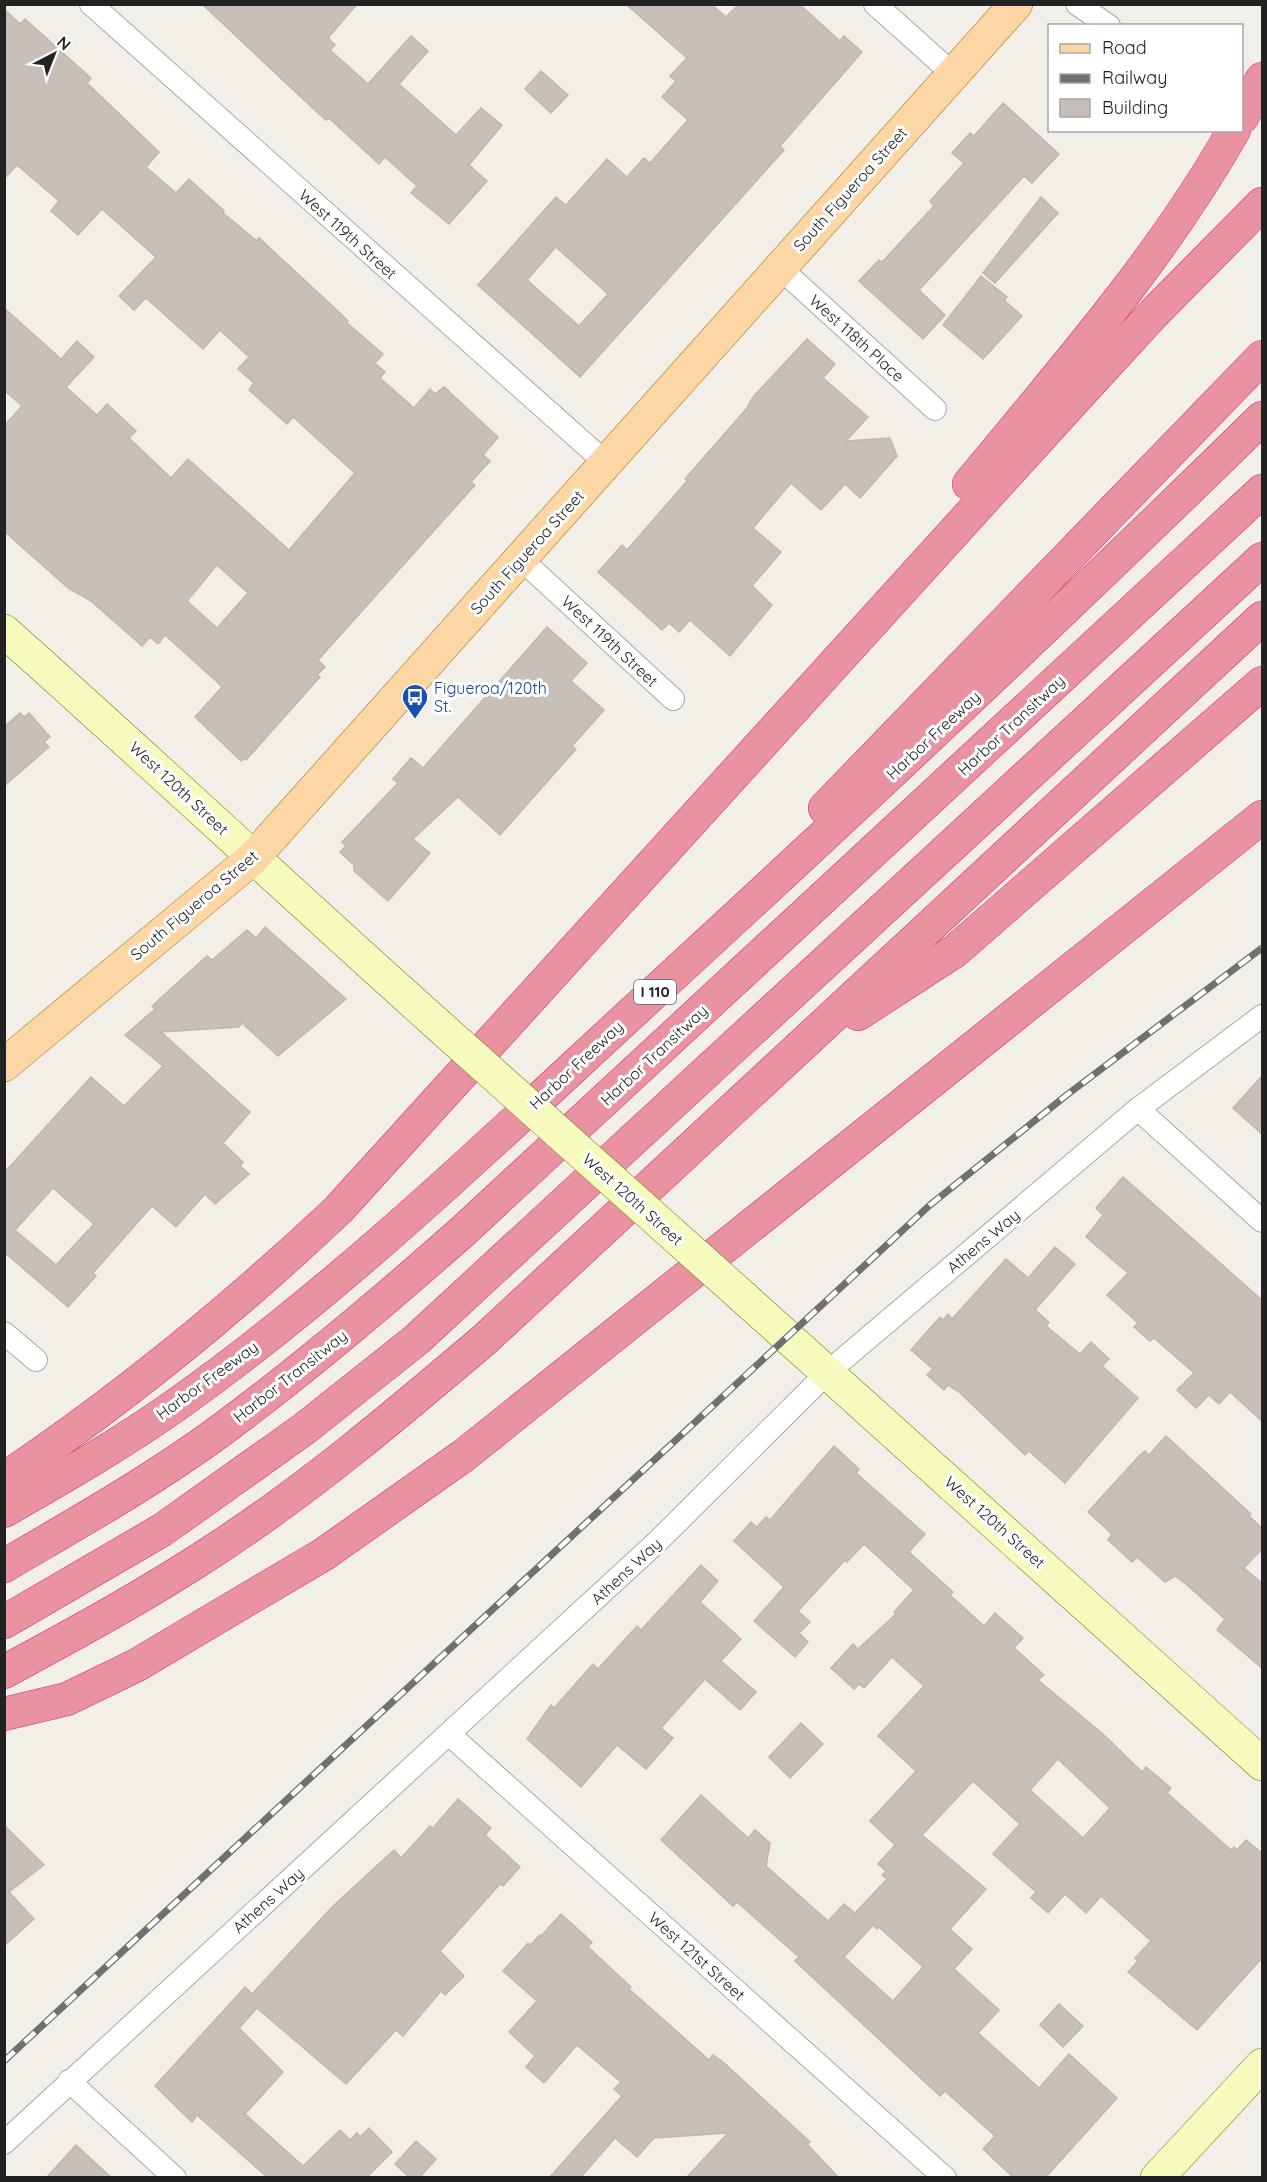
<svg xmlns="http://www.w3.org/2000/svg" width="1267" height="2182" viewBox="0 0 1267 2182" font-family="Quicksand,sans-serif">
	<style>
		.building { fill: #c7bfb8; stroke: #c4b6ab; stroke-width: 1.5; fill-rule: evenodd }
		.lines { fill: none; stroke-linecap: round; stroke-linejoin: round }
		.street-casing { stroke: #a9a9a9; stroke-width: 24 }
		.secondary-casing { stroke: #707d05; stroke-width: 34 }
		.primary-casing { stroke: #a06b00; stroke-width: 34 }
		.highway-casing { stroke: #dc2a67; stroke-width: 34 }
		.street { stroke: #fff; stroke-width: 22 }
		.secondary { stroke: #f7fabf; stroke-width: 33 }
		.primary { stroke: #fcd6a4; stroke-width: 33 }
		.highway { stroke: #e892a2; stroke-width: 33 }
		.rail-casing { stroke: #707070; stroke-width: 7 }
		.rail { stroke: #fff; stroke-width: 4.5; stroke-dasharray: 14; stroke-linecap: butt }
		.secondary-bridge-casing { stroke: #707d05; stroke-width: 34; stroke-linecap: butt }
		.secondary-bridge { stroke: #f7fabf; stroke-width: 33 }
		.labels { text-anchor: middle; stroke-width: 6; stroke-linejoin: round; paint-order: stroke }
		.shield { fill: #fff; stroke: #646464; stroke-width: 1.5 }
		.shield-label { font-size: 15px; font-weight: bold; fill: #222 }
		.street-label { font-size: 16px; fill: #222; stroke: #fff }
		.transit-label { font-size: 16px; fill: #164399; stroke: #fff; text-anchor: start }
	</style>
	<rect width="100%" height="100%" fill="#f2efe9"/>
	<g class="building">
		<path d="M202,4H357L328,38L335,45L330,50L368,84L411,36L428,51L399,84L456,135L481,108L502,125L469,165L487,181L449,224L411,193L417,186L385,157L379,164L330,119L326,120L319,114Z"/>
		<path d="M626,4H711L726,17L739,4H799L840,41L844,36L862,52L780,146L784,150L580,377L478,285L556,197L566,205L607,159L627,177L644,158L650,163L688,120L662,97L676,81L670,76L687,58ZM556,247L608,294L579,326L527,280Z"/>
		<path d="M4,9L20,24L25,19L91,78L87,83L159,152L146,167L176,193L189,179L224,211L223,213L257,241L259,238L340,313L348,321L346,322L383,354L375,363L385,372L380,378L414,408L430,389L435,394L444,387L498,437L483,455L490,461L471,482L475,485L318,660L325,667L317,675L320,677L246,760L244,758L241,761L195,717L222,687L216,681L165,635L158,644L150,637L142,646L91,601L68,588L4,531V426L22,406L4,390V308L61,359L77,341L94,357L66,387L97,415L107,404L136,431L129,438L171,478L188,459L289,550L355,473L293,417L287,424L249,390L254,383L238,369L249,357L220,330L203,349L146,298L134,310L119,296L156,257L102,209L78,235L51,211L59,201L17,165L4,179ZM217,565L248,593L217,628L187,601Z"/>
		<path d="M541,71L568,95L551,113L525,89Z"/>
		<path d="M1003,103L1059,154L1032,183L1024,176L919,290L945,315L923,339L859,281L879,260L882,262L934,206L930,201L964,163L952,153L970,133L974,136Z"/>
		<path d="M1041,197L1058,213L995,283L983,273Z"/>
		<path d="M981,276L1007,297L1004,300L1022,316L983,359L943,325Z"/>
		<path d="M807,339L835,364L823,378L868,417L846,441L890,438L897,456L860,498L845,484L821,510L791,483L753,528L781,552L752,586L772,605L730,656L690,620L679,632L669,623L662,630L598,572L622,545L627,550L687,481L685,479L747,408L753,397Z"/>
		<path d="M547,627L587,663L571,681L604,710L572,746L576,749L500,835L458,797L413,839L430,853L388,901L354,871V865L340,852L346,846L342,842L398,783L393,779L411,758L423,768Z"/>
		<path d="M20,713L24,717L29,713L50,737L44,742L49,747L4,786V727Z"/>
		<path d="M265,927L346,999L278,1056L242,1023L239,1027L161,1032L250,1112L223,1143L243,1162L240,1166L249,1174L215,1204L205,1194L176,1227L152,1206L93,1273L96,1276L68,1307L4,1252V1173L91,1077L124,1106L163,1066L125,1035L155,1009L152,1006L207,956L212,960L247,930L256,938ZM53,1188L94,1224L56,1265L15,1230Z"/>
		<path d="M1263,1075V1135L1233,1108Z"/>
		<path d="M1123,1177L1263,1301V1422L1230,1392L1219,1404L1209,1395L1196,1408L1177,1390L1194,1373L1154,1338L1150,1341L1134,1327L1138,1323L1107,1295L1128,1273L1086,1237L1103,1215L1096,1208Z"/>
		<path d="M1055,1247L1075,1264L1035,1310L1049,1322L1046,1326L1080,1354L1091,1342L1109,1359L1102,1366L1138,1398L1065,1483L1029,1451L1025,1455L959,1392L948,1385L944,1390L927,1375L933,1369L911,1350L940,1317L943,1320L948,1314L952,1319L1006,1259L1028,1278Z"/>
		<path d="M1166,1436L1251,1514L1249,1516L1263,1529V1548L1244,1568L1263,1584V1669L1217,1630L1225,1619L1186,1584L1175,1576L1165,1582L1137,1557L1132,1562L1108,1540L1112,1534L1088,1512L1139,1456L1145,1451L1149,1455Z"/>
		<path d="M834,1446L859,1469L856,1473L925,1534L909,1552L953,1592L950,1595L984,1626L995,1613L1023,1638L1014,1648L1044,1675L1038,1680L1103,1734L1142,1772L1146,1767L1171,1788L1167,1793L1231,1850L1234,1847L1237,1850L1246,1840L1263,1854V1957L1197,2030L1128,1972L1138,1961L1135,1958L1151,1941L1101,1896L1086,1913L1065,1894L1048,1913L1031,1898L1036,1892L993,1854L1020,1824L973,1781L922,1835L986,1889L950,1929L972,1949L954,1969L999,2010L978,2033L1039,2088L1069,2054L1117,2098L1045,2178H1014L983,2149L995,2136L945,2091L940,2096L795,1961L799,1957L737,1902L733,1906L661,1840L701,1795L748,1838L755,1830L770,1843L766,1866L828,1921L844,1904L855,1913L887,1879L882,1875L886,1871L878,1864L895,1845L870,1821L916,1771L878,1736L924,1686L892,1657L864,1688L859,1684L854,1689L831,1668L853,1644L858,1649L896,1614L894,1612L914,1590L864,1544L847,1562L845,1560L798,1611L810,1622L799,1633L808,1642L795,1657L754,1621L784,1587L734,1541L751,1522L757,1527L766,1517L770,1520ZM1058,1759L1110,1808L1083,1838L1030,1790ZM873,1925L877,1929L879,1927L923,1967L893,2001L844,1957Z"/>
		<path d="M701,1565L718,1581L700,1602L741,1639L721,1661L756,1692L740,1710L705,1679L661,1728L673,1738L646,1769L617,1745L581,1787L527,1739L551,1705L554,1708L593,1664L598,1669L637,1626L641,1630Z"/>
		<path d="M801,1723L823,1744L790,1778L769,1757Z"/>
		<path d="M458,1799L491,1828L485,1835L520,1867L503,1886L500,1884L440,1951L464,1976L445,1995L441,1991L403,2036L396,2030L346,2084L257,2008L239,2028L283,2072L245,2114L303,2166L340,2130L350,2140L357,2133L360,2137L369,2128L392,2152L366,2178H268L197,2115L192,2122L155,2086L245,1987L252,1994L333,1906L394,1850L401,1858L430,1826L433,1828Z"/>
		<path d="M4,1825L44,1865L9,1892L34,1919L4,1946Z"/>
		<path d="M561,1914L592,1942L588,1947L631,1987L629,1989L709,2060L713,2055L722,2061L810,2142L807,2144L839,2178H686L728,2133L654,2138L637,2157L615,2138L580,2178H549L622,2096L614,2089L621,2082L577,2045L544,2083L526,2067L535,2056L509,2032L537,2001L503,1971L528,1943L530,1945L540,1935L541,1936Z"/>
		<path d="M1059,2004L1083,2026L1063,2047L1040,2025Z"/>
		<path d="M416,2141L436,2159L419,2178H410L395,2164Z"/>
		<path d="M76,2145L92,2160L112,2178H46Z"/>
	</g>
	<g class="lines">
		<g class="street-casing">
			<g id="street">
				<path d="M91,4L606,463"/>
				<path d="M875,4L953,74"/>
				<path d="M1077,4L1109,26"/>
				<path d="M780,268L935,409"/>
				<path d="M521,559L673,699"/>
				<path d="M1138,1109L1262,1221"/>
				<path d="M4,1333L36,1360"/>
				<path d="M450,1735L945,2178"/>
				<path d="M69,2081L175,2178"/>
				<path d="M4,2143L658,1541L828,1372L1138,1109L1262,1016"/>
			</g>
		</g>
		<g class="secondary-casing">
			<g id="secondary">
				<path d="M4,631C150,761 291,893 436,1023"/>
				<path d="M743,1297L1262,1764"/>
				<path d="M1157,2178L1262,2065"/>
			</g>
		</g>
		<g class="primary-casing">
			<path id="primary" d="M4,1065L253,858L1016,4"/>
		</g>
		<g class="highway-casing">
			<g id="highway">
				<path d="M1242,117L1262,79"/>
				<path d="M969,484C1063,370 1161,259 1234,130"/>
				<path d="M825,808L1262,357"/>
				<path d="M858,1014L955,951L1262,683"/>
				<path d="M4,1479C123,1399 234,1308 338,1210L1075,399L1154,313L1262,204"/>
				<path d="M4,1511C65,1476 126,1441 183,1400C349,1281 496,1138 646,1000C854,809 1060,616 1262,418"/>
				<path d="M4,1566C77,1523 152,1481 220,1431C304,1369 384,1301 462,1232L1262,491"/>
				<path d="M4,1622L162,1530L304,1429L416,1340L1262,559"/>
				<path d="M4,1672C76,1633 148,1594 216,1549C311,1487 398,1413 484,1340L1262,618"/>
				<path d="M4,1714L67,1699L135,1666L324,1554L463,1456L1262,817"/>
			</g>
		</g>
		<use href="#street" class="street"/>
		<use href="#secondary" class="secondary"/>
		<use href="#primary" class="primary"/>
		<use href="#highway" class="highway"/>
		<g class="rail-casing">
			<path id="rail" d="M4,2061L930,1205L1068,1094L1262,948"/>
		</g>
		<use href="#rail" class="rail"/>
		<g class="secondary-bridge-casing">
			<path id="secondary-bridge" d="M436,1023L743,1297"/>
		</g>
		<use href="#secondary-bridge" class="secondary-bridge"/>
	</g>
	<defs>
		<g id="bus-pin" transform="scale(1.35)"><path d="M0 17L-7.5 6A9.5 9.5 0 1 1 7.5 6Z" fill="#1a4fb4" stroke="#fff"/><path d="M-5-6H5V4H4V6H2V4H-2V6H-4V4H-5ZM-3.5-4V0h7V-4ZM-3.5 1.2v1.5H-2V1.2ZM2 1.2v1.5H3.5V1.2Z" fill="#fff"/></g>
	</defs>
	<g fill-rule="evenodd">
		<use href="#bus-pin" x="415" y="697"/>
	</g>
	<g class="labels">
		<rect class="shield" x="634" y="980" width="42" height="24" rx="4.5"/>
		<g class="shield-label">
			<text x="655" y="997">I 110</text>
		</g>
		<g class="street-label">
			<text transform="translate(850 189) rotate(-48)" y="6">South Figueroa Street</text>
			<text transform="translate(348 234) rotate(42)" y="6">West 119th Street</text>
			<text transform="translate(857 338) rotate(42)" y="6">West 118th Place</text>
			<text transform="translate(527 552) rotate(-48)" y="6">South Figueroa Street</text>
			<text transform="translate(610 641) rotate(43)" y="6">West 119th Street</text>
			<text transform="translate(1011 725) rotate(-43)" y="6">Harbor Transitway</text>
			<text transform="translate(933 735) rotate(-43)" y="6">Harbor Freeway</text>
			<text transform="translate(179 788) rotate(43)" y="6">West 120th Street</text>
			<text transform="translate(194 905) rotate(-40)" y="6">South Figueroa Street</text>
			<text transform="translate(654 1055) rotate(-43)" y="6">Harbor Transitway</text>
			<text transform="translate(576 1065) rotate(-43)" y="6">Harbor Freeway</text>
			<text transform="translate(633 1199) rotate(42)" y="6">West 120th Street</text>
			<text transform="translate(983 1241) rotate(-40)" y="6">Athens Way</text>
			<text transform="translate(290 1376) rotate(-38)" y="6">Harbor Transitway</text>
			<text transform="translate(207 1380) rotate(-36)" y="6">Harbor Freeway</text>
			<text transform="translate(995 1522) rotate(42)" y="6">West 120th Street</text>
			<text transform="translate(626 1571) rotate(-43)" y="6">Athens Way</text>
			<text transform="translate(268 1900) rotate(-42)" y="6">Athens Way</text>
			<text transform="translate(697 1956) rotate(42)" y="6">West 121st Street</text>
		</g>
		<g class="transit-label">
			<text x="434" y="694">Figueroa/120th<tspan x="434" dy="18">St.</tspan></text>
		</g>
	</g>
	<rect width="1267" height="2182" fill="none" stroke="#222222" stroke-width="12"/>
	<rect x="1048" y="24" width="195" height="108" fill="#ffffff" stroke="#a7a7a7" stroke-width="1.5"/>
	<rect x="1060" y="44" width="30" height="9" fill="#fcd6a4" stroke="#a7a7a7" stroke-width="1.5"/>
	<text x="1102" y="54" font-size="18" fill="#222222">Road</text>
	<rect x="1060" y="74" width="30" height="9" fill="#707070" stroke="#a7a7a7" stroke-width="1.5"/>
	<text x="1102" y="84" font-size="18" fill="#222222">Railway</text>
	<rect x="1060" y="99" width="30" height="18" fill="#c7bfb8" stroke="#a7a7a7" stroke-width="1.5"/>
	<text x="1102" y="114" font-size="18" fill="#222222">Building</text>
	<g transform="translate(54 54) rotate(42)" stroke="#ffffff" stroke-width="4.5" paint-order="stroke">
	<path d="M0-4.5L10 22L0 15L-10 22Z" fill="#222222"/>
	<text y="-9" font-size="16" font-weight="bold" text-anchor="middle" fill="#222222">N</text>
	</g>
</svg>
